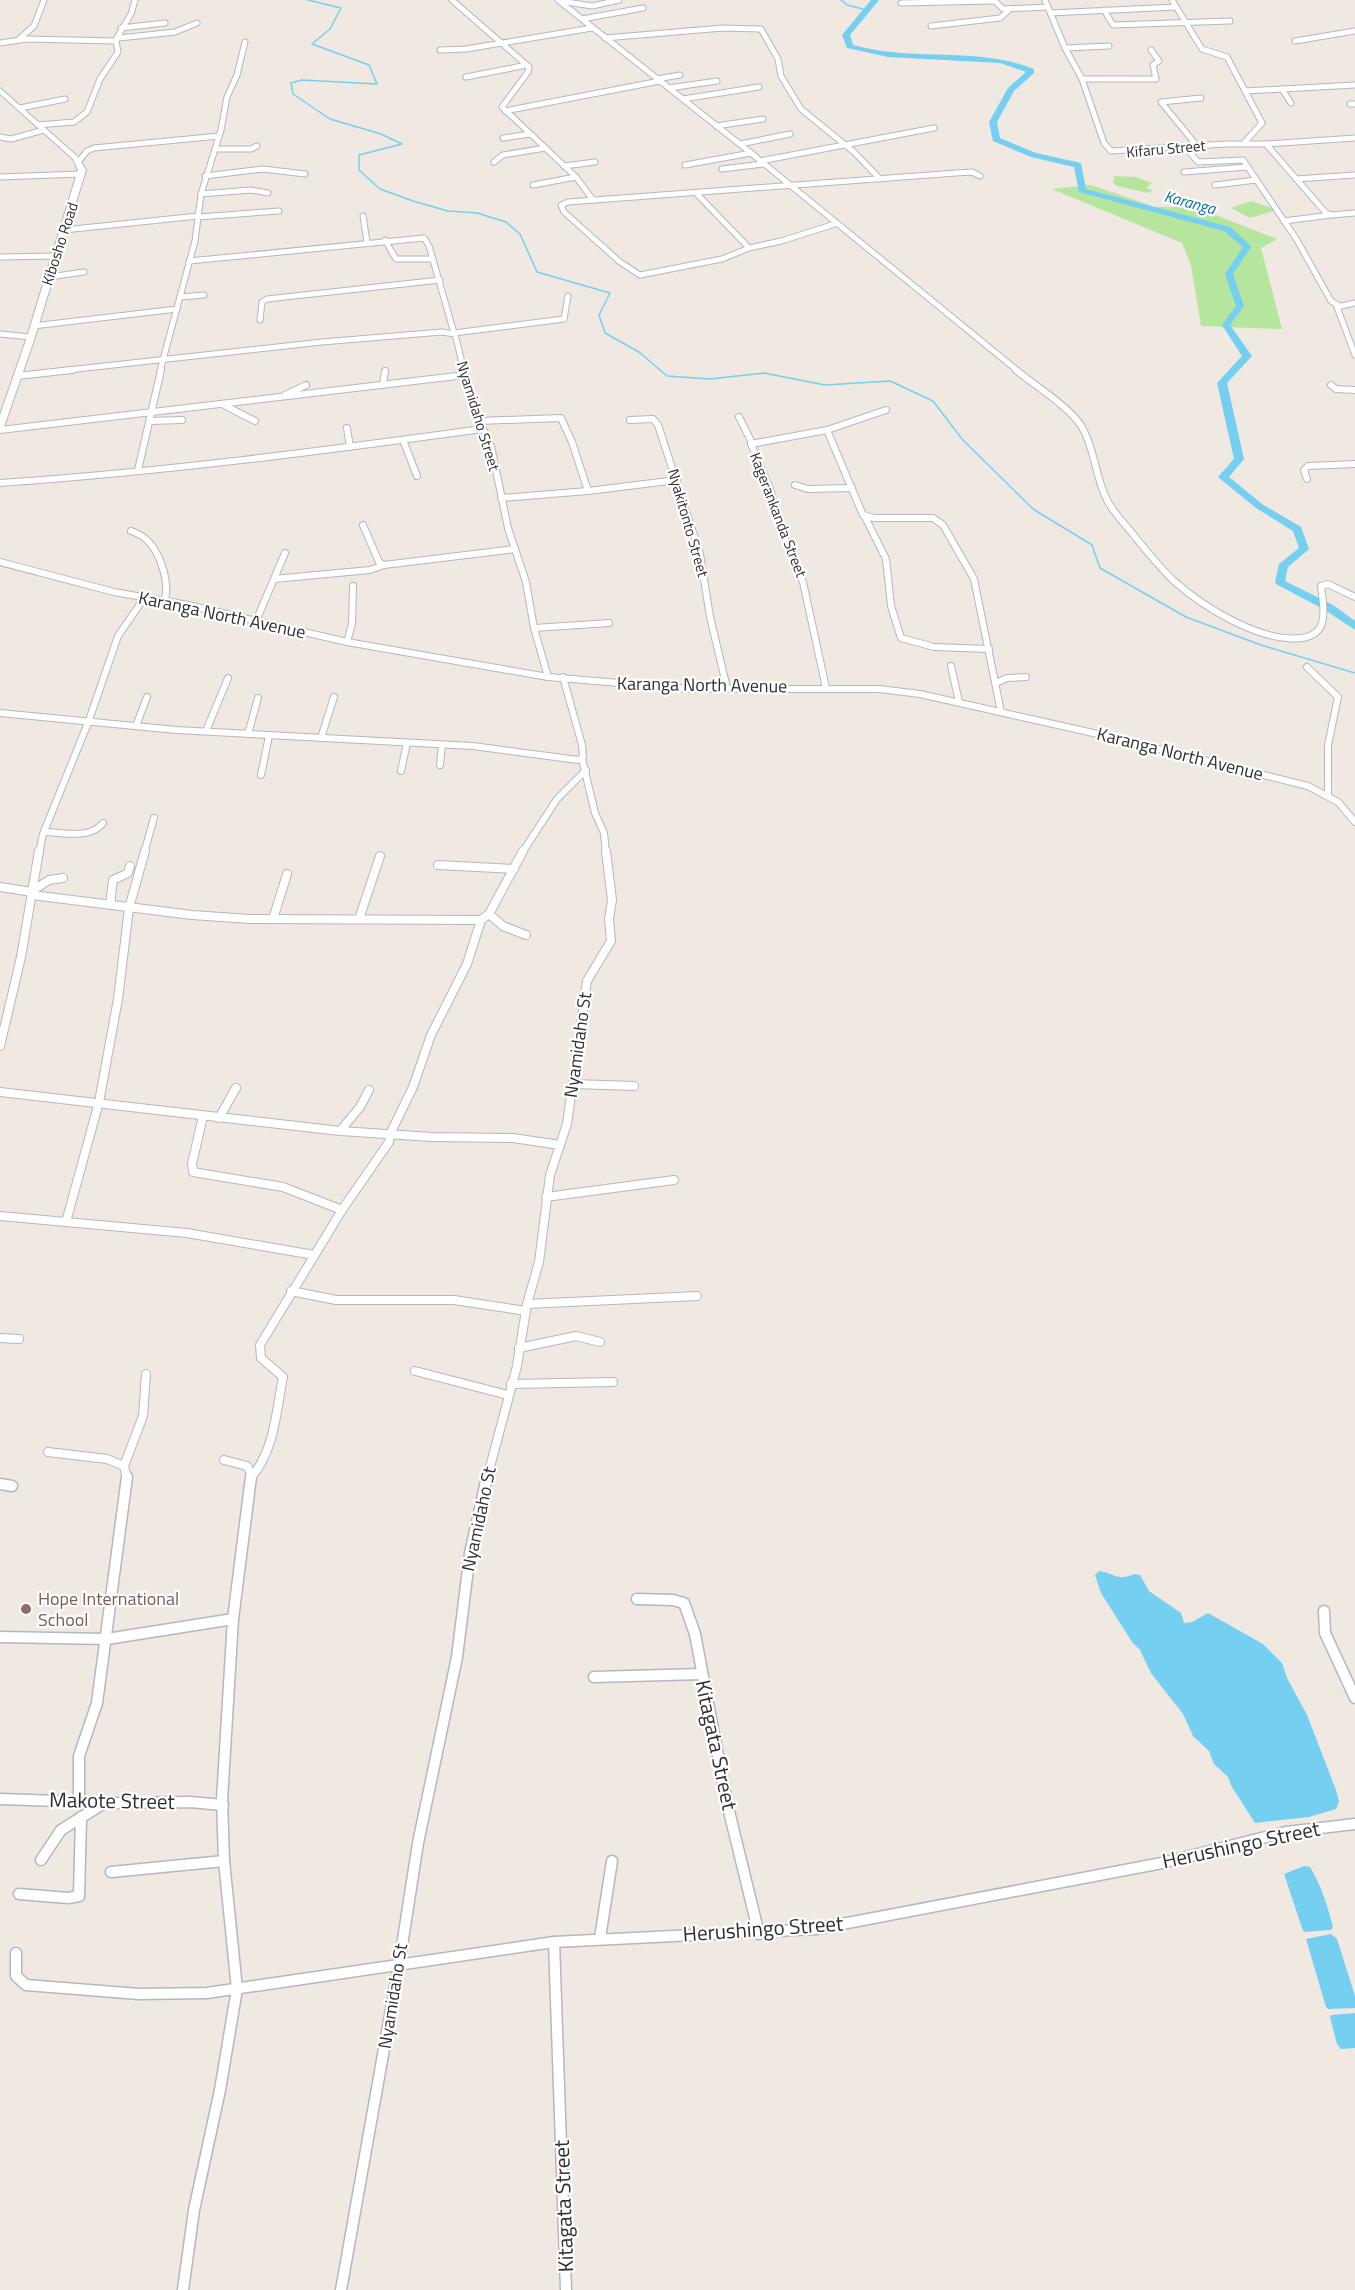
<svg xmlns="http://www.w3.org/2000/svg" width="1355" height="2290" viewBox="0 0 1355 2290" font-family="'Titillium Web',sans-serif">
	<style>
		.green { fill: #b6e59e }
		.water { fill: #75cff0 }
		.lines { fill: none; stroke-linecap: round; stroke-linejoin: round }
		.stream { stroke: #75cff0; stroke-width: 1.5 }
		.river { fill: #75cff0; fill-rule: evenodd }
		.street-far3-casing { stroke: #b4b7c1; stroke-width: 7 }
		.street-far2-casing { stroke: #b4b7c1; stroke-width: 8 }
		.street-far1-casing { stroke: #b4b7c1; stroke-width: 10 }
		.street-casing { stroke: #b4b7c1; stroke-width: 13 }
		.secondary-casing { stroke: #b4b7c1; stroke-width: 2 }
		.street-far3 { stroke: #fff; stroke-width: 5 }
		.street-far2 { stroke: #fff; stroke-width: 6 }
		.street-far1 { stroke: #fff; stroke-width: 8 }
		.street { stroke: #fff; stroke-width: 10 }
		.secondary { fill: #fff; fill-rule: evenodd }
		.education-dot { fill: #8d6e63; stroke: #fff; stroke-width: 2 }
		.labels { text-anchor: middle; stroke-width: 4.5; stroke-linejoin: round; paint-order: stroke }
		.far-street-label { font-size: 15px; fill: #2e2e2e; stroke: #fff }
		.far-water-label { font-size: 16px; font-style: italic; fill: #0d6fa3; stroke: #fff }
		.street-label { font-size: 18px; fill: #2e2e2e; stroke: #fff }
		.education-label { font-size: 18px; fill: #785e54; stroke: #fff; text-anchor: start }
		.near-street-label { font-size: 21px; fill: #2e2e2e; stroke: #fff }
	</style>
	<rect width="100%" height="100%" fill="#efe9e1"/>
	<g class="green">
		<path d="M1114,176L1136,177L1152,183L1146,188L1153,190L1148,193L1117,186L1113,183Z"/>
		<path d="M1091,185L1155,207H1195L1277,239L1261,248L1282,329L1201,326L1191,265L1182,243L1052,189Z"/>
		<path d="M1251,201L1277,210L1250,218L1231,208Z"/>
	</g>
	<g class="water">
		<path d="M1099,1571C1115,1573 1117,1582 1134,1574L1140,1575L1149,1591L1181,1613L1184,1623L1192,1622L1208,1613L1263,1644L1282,1663L1287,1678L1307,1715L1336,1790L1339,1801L1336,1809L1309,1817L1255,1823L1232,1787L1228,1777L1214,1764L1209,1751L1193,1736L1183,1714L1151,1673L1140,1650L1132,1642L1101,1593L1095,1575Z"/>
		<path d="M1304,1866L1310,1867C1321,1884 1328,1908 1333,1927L1331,1930L1304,1932L1302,1928L1284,1874Z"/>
		<path d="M1331,1934L1337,1939L1355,1996V2008L1328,2009L1326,2007L1306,1939Z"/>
		<path d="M1355,2013V2048L1341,2049L1337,2044L1330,2017L1331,2015Z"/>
	</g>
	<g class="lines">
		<g class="stream">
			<path d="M308,0L341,8L330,29L312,44L369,65L377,84L302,80L291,83L293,94L330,119L381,134L402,144L359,155V170L380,189L413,201L448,211L477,213L506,222L520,234L537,272L610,293L599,315L605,333L639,352L667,376L710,379L764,373L825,385L890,381L933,401L962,439L1033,509L1092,545L1100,568L1186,617L1261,645L1355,673"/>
			<path d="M841,0L847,5L867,10"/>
		</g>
		<path class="river" d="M871,0H879L850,35L853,45C912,62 976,46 1034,69V73L1014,91L997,122L1000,138L1036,153L1081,163L1086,189L1230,227L1250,245L1251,247L1233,274L1244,306L1230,325L1252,356L1227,383L1244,459L1229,477L1262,504L1301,527L1309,549L1288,567L1285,581L1333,605L1355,621V630L1325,610L1276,584L1275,582L1279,564L1299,548L1293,531L1256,508L1218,477L1234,459L1217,383L1242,356L1222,325L1236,306L1225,274L1243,247L1224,231L1079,192L1074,167L1031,157L993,141L989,122L1008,88L1026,72L1000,63L888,57L847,48L842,35Z"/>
		<g class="street-far3-casing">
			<g id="street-far3">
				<path d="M452,0L529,67L528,72L502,107L576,177L593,200"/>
				<path d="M558,0L751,153L1018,371"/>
				<path d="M994,0L1003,9L1048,7"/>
				<path d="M1045,0L1065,48L1082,79L1104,143L1111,151L1226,144H1266L1326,213L1332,215L1355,213"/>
				<path d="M1172,0L1202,49L1227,57L1262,123L1244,143"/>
				<path d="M560,1L592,6L619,0"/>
				<path d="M901,3L994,1"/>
				<path d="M1104,10L1113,25L1230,21"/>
				<path d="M1050,13L1176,7"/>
				<path d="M582,19L643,8"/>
				<path d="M931,26L1000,18L1009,10"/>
				<path d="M121,28L165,23"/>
				<path d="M119,38L175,32L197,23"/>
				<path d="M605,38L723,28L761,29L778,59L781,76L801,109L854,152L880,179"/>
				<path d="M18,40L34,26L44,0"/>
				<path d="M1295,41L1355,31"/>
				<path d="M0,43L27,39L115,41L131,14L135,0"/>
				<path d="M1065,48L1109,46"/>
				<path d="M440,50L466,49L592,28"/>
				<path d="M466,77L527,65"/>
				<path d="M657,79L680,75"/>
				<path d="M1082,79H1156L1153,65L1159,61L1151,50"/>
				<path d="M669,88L717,81"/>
				<path d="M1282,89L1291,103"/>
				<path d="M1245,91L1355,85"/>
				<path d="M683,99L759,87"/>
				<path d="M1350,104H1355"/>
				<path d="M20,108L65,99"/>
				<path d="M505,111L660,81"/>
				<path d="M38,125L74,122L87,112L100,79L118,52L116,41"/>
				<path d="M716,126L763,119"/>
				<path d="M0,137L11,139L44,130"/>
				<path d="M503,138L530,134"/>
				<path d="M740,144L790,134"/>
				<path d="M1266,144L1355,138"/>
				<path d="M1198,147L1161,102L1201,98"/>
				<path d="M1186,148L1198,162L1243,160L1297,240L1331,301L1338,305"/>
				<path d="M215,149H251L257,146"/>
				<path d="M79,161L87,151L94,148L219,136"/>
				<path d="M760,161L934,128"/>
				<path d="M494,162L503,155L545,148"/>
				<path d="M685,165L751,153"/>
				<path d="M564,166L595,162"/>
				<path d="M722,169L763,164"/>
				<path d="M1184,172L1247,167"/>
				<path d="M205,176L263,169L305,174"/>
				<path d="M0,177L81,174"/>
				<path d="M1296,179L1355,175"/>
				<path d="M533,185L576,177"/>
				<path d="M1215,185L1256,180"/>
				<path d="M696,193L749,248"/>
				<path d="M201,194L251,190L268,193"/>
				<path d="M363,216L367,242"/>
				<path d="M198,217L279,211"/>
				<path d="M1284,221L1331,215"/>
				<path d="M835,224L781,241L749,248L722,259L640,275L620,262L564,212L561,205L568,202L956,173L972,172L980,176"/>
				<path d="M64,230L198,216"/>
				<path d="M385,240L396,259H433"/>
				<path d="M0,257L55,256"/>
				<path d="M189,261L424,238L429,246L454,333L564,319L568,296"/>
				<path d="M49,277L84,272"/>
				<path d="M180,297L204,295"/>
				<path d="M1355,303L1337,307L1355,355"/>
				<path d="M260,320L262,302L267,299L440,280"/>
				<path d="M33,326L177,309"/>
				<path d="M0,334L31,337"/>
				<path d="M59,371L322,342L442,332L455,334L464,371"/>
				<path d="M160,371L195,241L201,194L221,130L227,97L237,75L245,42"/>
			</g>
		</g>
		<g class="street-far2-casing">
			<g id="street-far2">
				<path d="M463,370L471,403L491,446L508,528L526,582L534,628L548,677"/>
				<path d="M1016,370C1035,386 1069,406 1082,427C1095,449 1095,477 1107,500C1113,512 1123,522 1132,533C1145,549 1159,567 1174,581C1203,607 1261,643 1302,638C1331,634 1323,605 1321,586L1328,584L1355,597"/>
				<path d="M17,376L72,370"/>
				<path d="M383,385L385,371"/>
				<path d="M1331,385L1336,389L1355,390"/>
				<path d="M285,395L306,385"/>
				<path d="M222,404L255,421"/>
				<path d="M739,417L752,443"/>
				<path d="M630,420L653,419L658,425L700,554L710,617L727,688"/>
				<path d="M150,421L182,420"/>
				<path d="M478,421L561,418L572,442L588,491"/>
				<path d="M347,428L350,447"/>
				<path d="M0,430L465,375"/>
				<path d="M827,430L863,515L874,518H933L943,525L974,579L1001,712"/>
				<path d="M403,440L417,476"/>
				<path d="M138,470L161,370"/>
				<path d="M1307,479L1304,470L1308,466L1355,464"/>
				<path d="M0,483C161,472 322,451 482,429"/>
				<path d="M795,485L808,489L852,488"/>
				<path d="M501,498L588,491L677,480"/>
				<path d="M865,517L886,559L891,606L901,638L934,647L989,649"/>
				<path d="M363,525L379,562L384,565L515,549"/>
				<path d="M131,531C137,533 143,536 148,541C160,553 171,585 164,601"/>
				<path d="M0,562L114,592L188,605L347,642L548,677L691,689H879L920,694L1111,737L1308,786L1338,802L1355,822"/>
				<path d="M274,579L370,570L384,565"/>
				<path d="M256,621L285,553"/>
				<path d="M534,628L609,623"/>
				<path d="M347,642L352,624L353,586"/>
				<path d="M951,666L959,702"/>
				<path d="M1307,667L1338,697L1328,745V795"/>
				<path d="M996,683L1007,678L1026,677"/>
				<path d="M826,688L803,582L786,542L770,489L751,444L827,430L886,410"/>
				<path d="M0,713L176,730L473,746L578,760L583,757L582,745L563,677"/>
				<path d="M136,726L147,697"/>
				<path d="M206,731L228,678"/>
				<path d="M248,734L258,698"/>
				<path d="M321,738L334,697"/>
				<path d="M582,759L595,813L604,833L606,853"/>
				<path d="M440,765L442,745"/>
				<path d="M401,771L407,743"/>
				<path d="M261,775L269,736"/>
				<path d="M44,832C63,832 90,840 103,823"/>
				<path d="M39,853L43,834L88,723L118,636L145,597"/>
				<path d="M144,853L154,818"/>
				<path d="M522,853L557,799L586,770"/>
			</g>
		</g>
		<g class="street-far1-casing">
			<g id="street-far1">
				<path d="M438,865L514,869"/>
				<path d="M0,887L32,892"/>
				<path d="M32,891L49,880L63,878"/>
				<path d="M32,895L192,915L250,919L481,920L489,914L523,851"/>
				<path d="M110,905L113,880L128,873L130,866"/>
				<path d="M489,914L503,926L526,935"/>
				<path d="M273,919L287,874"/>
				<path d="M359,919L380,856"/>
				<path d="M0,1046L21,957L39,851"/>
				<path d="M574,1084L634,1086"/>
				<path d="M0,1092L340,1131L432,1137L513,1138L560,1145"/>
				<path d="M203,1116L192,1164L193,1172L283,1187L342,1210"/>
				<path d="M219,1118L236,1088"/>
				<path d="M340,1131L360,1107L369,1090"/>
				<path d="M546,1197L674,1180"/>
				<path d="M0,1216L187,1233L314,1255"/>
				<path d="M66,1222L99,1102L118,999L129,908L145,851"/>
				<path d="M291,1291L336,1300H454L526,1311"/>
				<path d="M527,1304L697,1296"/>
				<path d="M0,1338L19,1339"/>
				<path d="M519,1348L576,1336L600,1342"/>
				<path d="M415,1371L508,1395"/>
				<path d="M511,1384L613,1382"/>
				<path d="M48,1452L107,1459L124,1466L127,1478"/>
				<path d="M224,1460L247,1466L251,1473L250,1478"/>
				<path d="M124,1466L143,1416L146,1374"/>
				<path d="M251,1478C275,1449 276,1412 283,1377L261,1358L260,1345L342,1210L389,1142L391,1132L413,1087L431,1035L467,964L481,920"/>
				<path d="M487,1478L517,1366L527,1304L539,1262L550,1175L567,1124L587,981L611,941L609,919L612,900L606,851"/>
			</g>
		</g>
		<g class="street-casing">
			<g id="street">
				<path d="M0,1484L12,1486"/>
				<path d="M637,1599L673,1600L684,1603L695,1634L727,1803L759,1934"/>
				<path d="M1324,1611L1325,1633L1355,1698"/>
				<path d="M0,1637L107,1639L233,1619"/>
				<path d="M594,1677L701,1674"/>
				<path d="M0,1799L115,1803L190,1802L223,1805"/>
				<path d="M79,1802V1756L97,1703L127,1477"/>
				<path d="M41,1860L61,1830L106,1802"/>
				<path d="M111,1872L224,1861"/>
				<path d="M19,1894L68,1898L79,1896L81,1817"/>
				<path d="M600,1938L612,1861"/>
				<path d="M554,1942L566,2290"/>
				<path d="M16,1953V1976L26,1985L139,1994L207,1993L554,1942L816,1929L1162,1863L1286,1832L1355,1824"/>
				<path d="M183,2290L194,2210L220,2090L237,1989L224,1861L222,1800L233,1619L251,1477"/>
				<path d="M341,2290L399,1965L418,1843L457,1657L470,1553L487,1477"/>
			</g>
		</g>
		<g class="secondary-casing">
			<path id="secondary" d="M0,88L78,157L86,170L35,337L4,427L0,430V415L27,337L78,170L73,159L0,94Z"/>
		</g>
		<use href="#street-far3" class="street-far3"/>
		<use href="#street-far2" class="street-far2"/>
		<use href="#street-far1" class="street-far1"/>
		<use href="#street" class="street"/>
		<use href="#secondary" class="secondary"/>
	</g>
	<circle class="education-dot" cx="26" cy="1609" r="6"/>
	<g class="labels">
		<g class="far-street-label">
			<text transform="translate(1166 149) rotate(-5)" y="5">Kifaru Street</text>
			<text transform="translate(60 244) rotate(-72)" y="5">Kibosho Road</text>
			<text transform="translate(478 416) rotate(73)" y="5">Nyamidaho Street</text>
			<text transform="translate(778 515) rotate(69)" y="5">Kagerankanda Street</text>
			<text transform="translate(688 523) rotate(74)" y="5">Nyakitonto Street</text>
		</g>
		<g class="far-water-label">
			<text transform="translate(1190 202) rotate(15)" y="6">Karanga</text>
		</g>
		<g class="street-label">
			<text transform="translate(222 615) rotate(12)" y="6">Karanga North Avenue</text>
			<text transform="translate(702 685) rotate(1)" y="6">Karanga North Avenue</text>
			<text transform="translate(1180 754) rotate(14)" y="6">Karanga North Avenue</text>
			<text transform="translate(578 1045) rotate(-82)" y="6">Nyamidaho St</text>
			<text transform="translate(479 1519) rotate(-78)" y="6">Nyamidaho St</text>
			<text transform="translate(393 1996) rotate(-81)" y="6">Nyamidaho St</text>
		</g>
		<g class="education-label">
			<text x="38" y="1605">Hope International<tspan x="38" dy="21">School</tspan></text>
		</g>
		<g class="near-street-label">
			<text transform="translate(716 1745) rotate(78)" y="7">Kitagata Street</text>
			<text transform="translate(112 1801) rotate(1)" y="7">Makote Street</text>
			<text transform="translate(1241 1845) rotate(-12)" y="7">Herushingo Street</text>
			<text transform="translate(763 1929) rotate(-4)" y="7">Herushingo Street</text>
			<text transform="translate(564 2206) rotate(-92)" y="7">Kitagata Street</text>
		</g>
	</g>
</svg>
